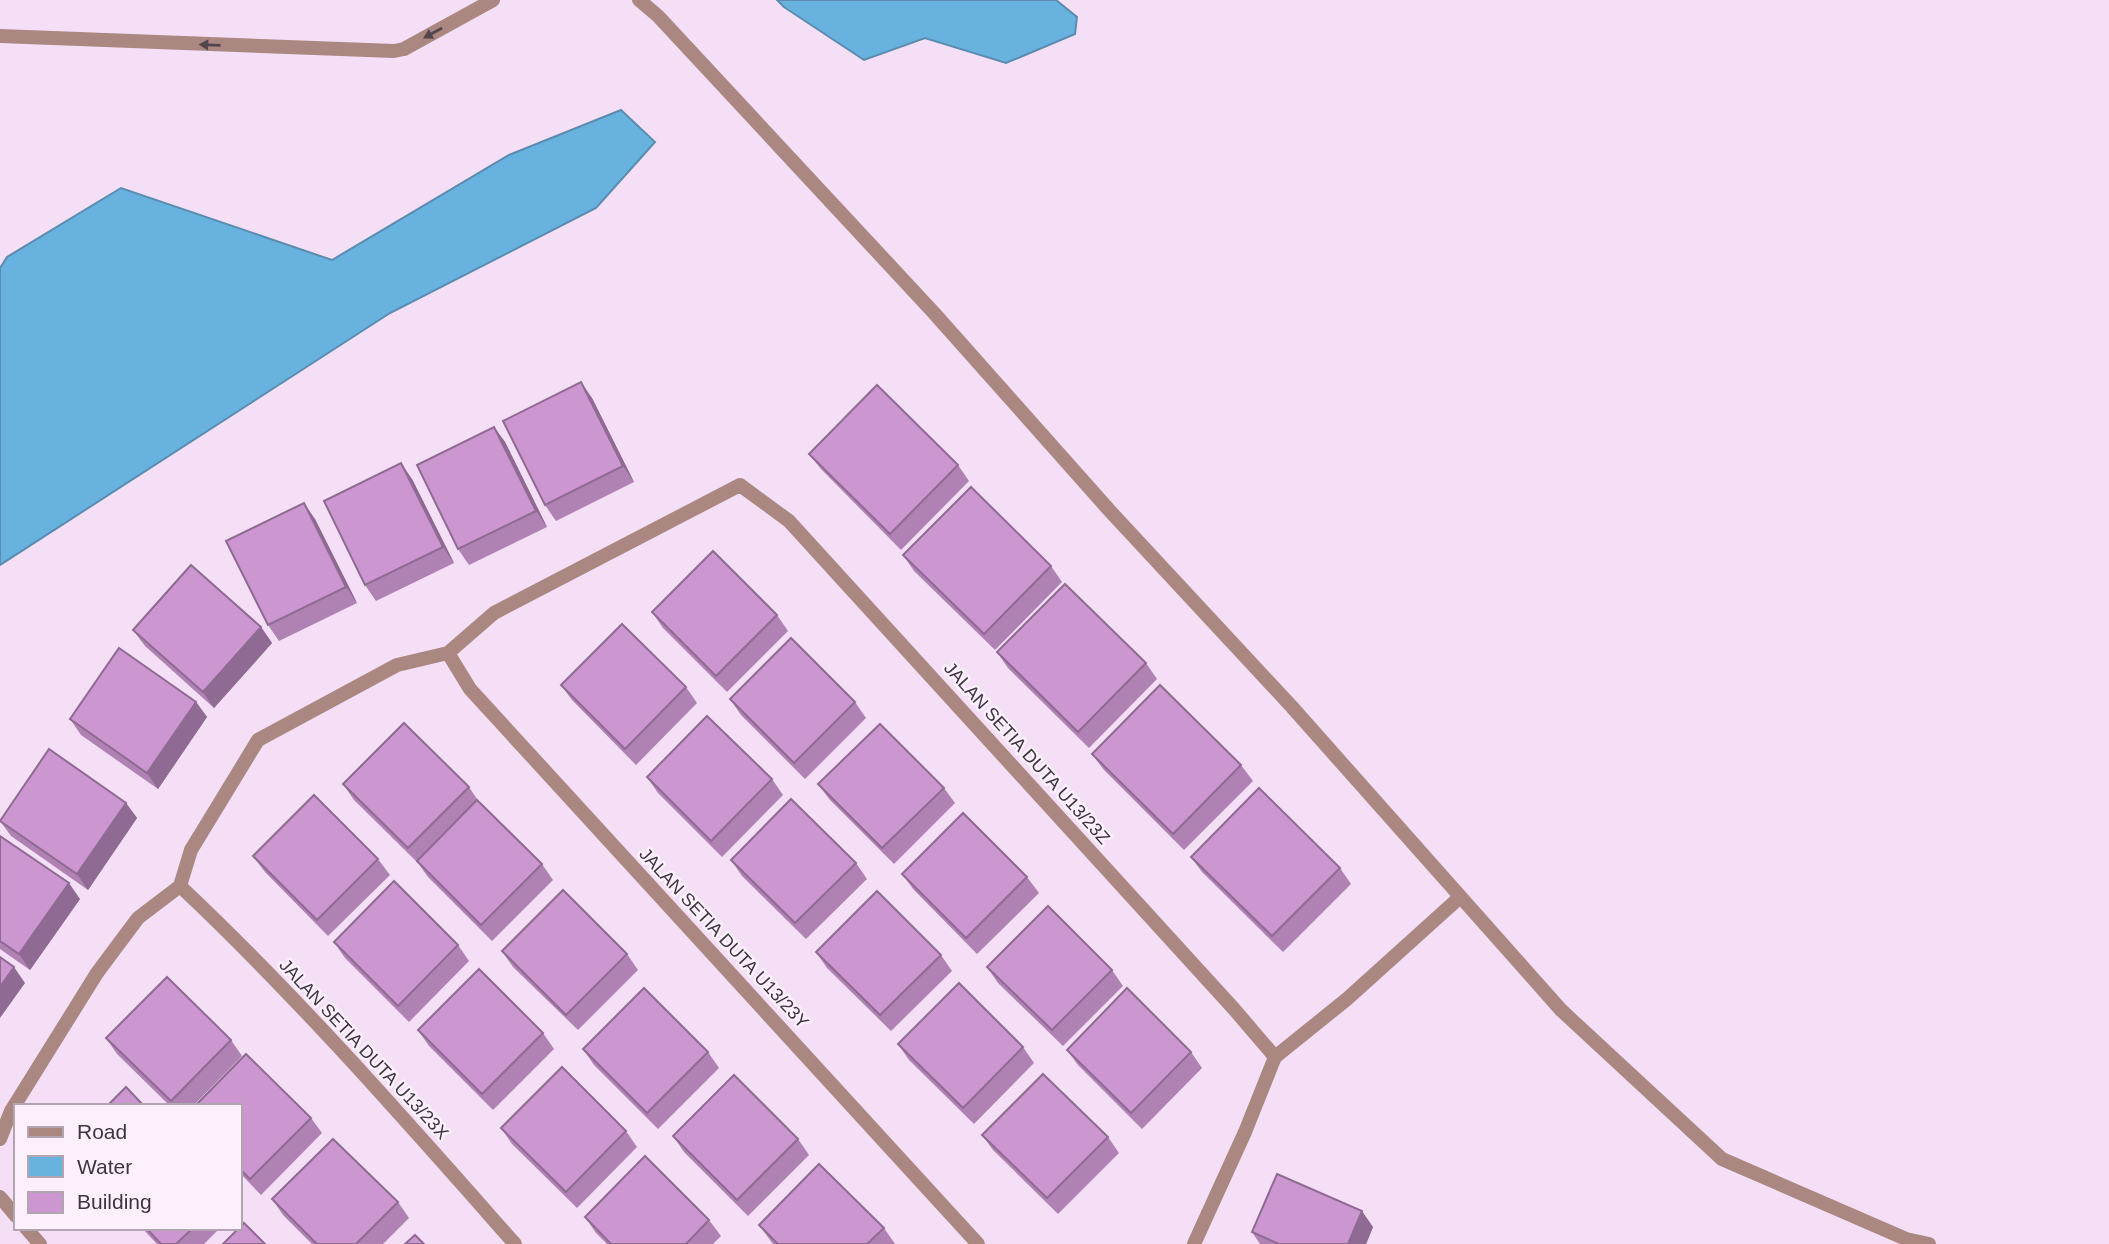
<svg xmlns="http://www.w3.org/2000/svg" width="2109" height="1244" viewBox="0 0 2109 1244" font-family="Helvetica,sans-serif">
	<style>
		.water { fill: #68b2df; stroke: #5b8caf; stroke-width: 2 }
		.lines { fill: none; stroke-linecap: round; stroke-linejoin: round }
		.street { stroke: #aa8780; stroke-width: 14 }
		.wall { fill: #af82b3 }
		.shaded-wall { fill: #8f6a92 }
		.building { fill: #cc97d0; stroke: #8f6a92; stroke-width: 2 }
		.oneway { fill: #53454b }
		.labels { text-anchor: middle; stroke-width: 5; stroke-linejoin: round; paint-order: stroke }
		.street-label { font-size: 18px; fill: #3d353e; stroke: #fdf0fd }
	</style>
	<rect width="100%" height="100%" fill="#f4dff6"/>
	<g class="water">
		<path d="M777,0H1056L1077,17L1075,34L1006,63L925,38L864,60L784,7Z"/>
		<path d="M621,110L655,142L596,208L390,313L0,565V268L7,257L121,188L332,260L509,155Z"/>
	</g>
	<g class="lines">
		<g class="street">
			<path d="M639,0L658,16L934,313L1109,510L1292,707L1561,1010L1722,1159L1906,1239L1929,1244"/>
			<path d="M0,36L394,51L404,49L493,0"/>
			<path d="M448,653L470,689L978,1244"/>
			<path d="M180,886C299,998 407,1122 515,1244"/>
			<path d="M0,1139L11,1111L97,973L138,918L180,886L191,850L258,740L397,665L448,653L494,613L740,485L789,521L1234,1009L1275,1057"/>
			<path d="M0,1197L16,1216"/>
			<path d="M26,1228L40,1244"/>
			<path d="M1194,1244L1245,1132L1275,1057L1347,999L1459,898"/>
		</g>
	</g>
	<g class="wall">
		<path d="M592,398L634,482L556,521L545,505Z"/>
		<path d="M494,427L505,442L547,527L469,565L458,549Z"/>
		<path d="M809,454L958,465L969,481L901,550L821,469Z"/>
		<path d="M412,479L454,563L376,601L365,585Z"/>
		<path d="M315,519L357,603L279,641L268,625Z"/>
		<path d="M903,555L1051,566L1062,582L995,650L914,571Z"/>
		<path d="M652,612L777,615L788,631L727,692L663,628Z"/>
		<path d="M261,627L272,643L214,708L145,646L133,630Z"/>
		<path d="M997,652L1146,663L1157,679L1089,748L1008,668Z"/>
		<path d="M561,685L686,687L697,703L636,765L572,700Z"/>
		<path d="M730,699L855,702L866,718L805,779L741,715Z"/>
		<path d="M196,702L207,717L158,789L81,735L70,719Z"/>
		<path d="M1092,754L1241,765L1253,781L1184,850L1104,770Z"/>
		<path d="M647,777L772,779L783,795L722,857L658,793Z"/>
		<path d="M343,784L469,787L479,802L542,864L553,880L492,941L428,877L418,863L354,800Z"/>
		<path d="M818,784L944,788L955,803L894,864L830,800Z"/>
		<path d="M126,803L137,818L88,890L11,836L0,821Z"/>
		<path d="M0,836L80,899L30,970L0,949Z"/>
		<path d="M253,856L378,859L390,875L328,936L265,872Z"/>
		<path d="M1191,857L1340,868L1351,884L1283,952L1202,872Z"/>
		<path d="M731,860L856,863L867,879L806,939L742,876Z"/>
		<path d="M902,874L1027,877L1039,893L977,954L914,890Z"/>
		<path d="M334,942L458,945L469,961L409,1022L345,958Z"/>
		<path d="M502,951L627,954L638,970L578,1030L513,967Z"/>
		<path d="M816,952L941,955L952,971L891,1031L827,968Z"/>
		<path d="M987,967L1112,970L1123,986L1063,1046L998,983Z"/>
		<path d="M418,1030L543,1033L554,1049L493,1110L429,1046Z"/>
		<path d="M106,1038L231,1040L242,1056L193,1106H170L117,1054Z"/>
		<path d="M898,1044L1023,1047L1034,1063L974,1124L909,1060Z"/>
		<path d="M583,1049L708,1052L719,1068L658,1129L594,1065Z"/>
		<path d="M1067,1050L1191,1052L1202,1068L1142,1129L1078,1065Z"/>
		<path d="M240,1106L311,1118L322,1133L261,1195L240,1173Z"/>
		<path d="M501,1128L626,1131L637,1147L577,1208L512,1144Z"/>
		<path d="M982,1135L1108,1137L1119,1153L1058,1214L993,1150Z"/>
		<path d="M673,1136L798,1139L809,1155L748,1216L684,1152Z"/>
		<path d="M272,1199L398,1202L409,1218L383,1244H312L283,1215Z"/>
		<path d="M585,1217L709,1220L721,1236L713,1244H607L596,1233Z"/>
		<path d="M759,1225L884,1228L895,1244H773Z"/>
		<path d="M1373,1227L1366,1244H1260L1252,1232Z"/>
		<path d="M142,1228H220L204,1244H157Z"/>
	</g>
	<g class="shaded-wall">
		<path d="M581,382L592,398L634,482L623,466Z"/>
		<path d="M494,427L505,442L547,527L536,511Z"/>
		<path d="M401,463L412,479L454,563L443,547Z"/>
		<path d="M304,503L315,519L357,603L346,587Z"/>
		<path d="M261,627L272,643L214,708L203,692Z"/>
		<path d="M196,702L207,717L158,789L147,773Z"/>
		<path d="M126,803L137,818L88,890L77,874Z"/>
		<path d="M69,883L80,899L30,970L19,954Z"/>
		<path d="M14,967L25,983L0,1018V987Z"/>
		<path d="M1362,1211L1373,1227L1366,1244H1348Z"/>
	</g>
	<g class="building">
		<path d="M581,382L623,466L545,505L503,421Z"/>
		<path d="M877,385L958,465L890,534L809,454Z"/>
		<path d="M494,427L536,511L458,549L417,465Z"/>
		<path d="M401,463L443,547L365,585L324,501Z"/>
		<path d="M971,487L1051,566L984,634L903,555Z"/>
		<path d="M304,503L346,587L268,625L226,541Z"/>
		<path d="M713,551L777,615L716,676L652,612Z"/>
		<path d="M191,565L261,627L203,692L133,630Z"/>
		<path d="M1065,584L1146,663L1078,732L997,652Z"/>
		<path d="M622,624L686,687L625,749L561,685Z"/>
		<path d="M791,638L855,702L794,763L730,699Z"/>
		<path d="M119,648L196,702L147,773L70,719Z"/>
		<path d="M1160,685L1241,765L1173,834L1092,754Z"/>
		<path d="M707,716L772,779L711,841L647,777Z"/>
		<path d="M404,723L469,787L408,848L343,784Z"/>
		<path d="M880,724L944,788L882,848L818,784Z"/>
		<path d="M49,749L126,803L77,874L0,821Z"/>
		<path d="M1259,788L1340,868L1272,936L1191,857Z"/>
		<path d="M314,795L378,859L317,920L253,856Z"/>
		<path d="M791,799L856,863L795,923L731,860Z"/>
		<path d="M477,800L542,864L481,925L417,861Z"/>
		<path d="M963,813L1027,877L966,938L902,874Z"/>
		<path d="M0,836L69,883L19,954L0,941Z"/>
		<path d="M394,881L458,945L398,1006L334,942Z"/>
		<path d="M563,890L627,954L566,1015L502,951Z"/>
		<path d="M877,891L941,955L880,1015L816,952Z"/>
		<path d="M1048,906L1112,970L1052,1030L987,967Z"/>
		<path d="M0,957L14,967L0,987Z"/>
		<path d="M479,969L543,1033L482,1094L418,1030Z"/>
		<path d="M167,977L231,1040L171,1101L106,1038Z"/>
		<path d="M959,983L1023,1047L963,1108L898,1044Z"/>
		<path d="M644,988L708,1052L647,1113L583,1049Z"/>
		<path d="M1127,988L1191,1052L1131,1113L1067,1050Z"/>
		<path d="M246,1054L311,1118L250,1179L240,1169V1106H195Z"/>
		<path d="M562,1067L626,1131L566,1192L501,1128Z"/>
		<path d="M1043,1074L1108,1137L1047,1198L982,1135Z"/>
		<path d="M734,1075L798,1139L737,1200L673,1136Z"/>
		<path d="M126,1087L144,1106H107Z"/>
		<path d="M333,1139L398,1202L356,1244H317L272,1199Z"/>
		<path d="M645,1156L709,1220L686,1244H611L585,1217Z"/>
		<path d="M819,1164L884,1228L867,1244H778L759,1225Z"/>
		<path d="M1277,1174L1362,1211L1348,1244H1279L1252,1232Z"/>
		<path d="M244,1223L265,1244H223Z"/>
		<path d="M146,1228H193L176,1244H161Z"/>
		<path d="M415,1235L424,1244H405Z"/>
	</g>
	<defs><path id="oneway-solid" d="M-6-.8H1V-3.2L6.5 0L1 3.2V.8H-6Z" transform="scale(1.75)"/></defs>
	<g class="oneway">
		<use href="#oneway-solid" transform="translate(433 33) rotate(151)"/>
		<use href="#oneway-solid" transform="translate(210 45) rotate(-178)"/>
	</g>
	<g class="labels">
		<g class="street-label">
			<text transform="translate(1027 753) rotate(48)" y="6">JALAN SETIA DUTA U13/23Z</text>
			<text transform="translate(724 938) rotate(47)" y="6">JALAN SETIA DUTA U13/23Y</text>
			<text transform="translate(364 1049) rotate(47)" y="6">JALAN SETIA DUTA U13/23X</text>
		</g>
	</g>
	<rect x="14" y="1104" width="228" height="126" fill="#fdf0fd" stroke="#b0a5b1" stroke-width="2"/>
	<rect x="28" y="1127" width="35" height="10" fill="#aa8780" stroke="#b0a5b1" stroke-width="2"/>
	<text x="77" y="1139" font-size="21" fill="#3d353e">Road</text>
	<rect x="28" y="1156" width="35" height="21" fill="#68b2df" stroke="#b0a5b1" stroke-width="2"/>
	<text x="77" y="1174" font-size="21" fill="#3d353e">Water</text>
	<rect x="28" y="1192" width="35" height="21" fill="#cc97d0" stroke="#b0a5b1" stroke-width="2"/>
	<text x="77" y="1209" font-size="21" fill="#3d353e">Building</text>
</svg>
